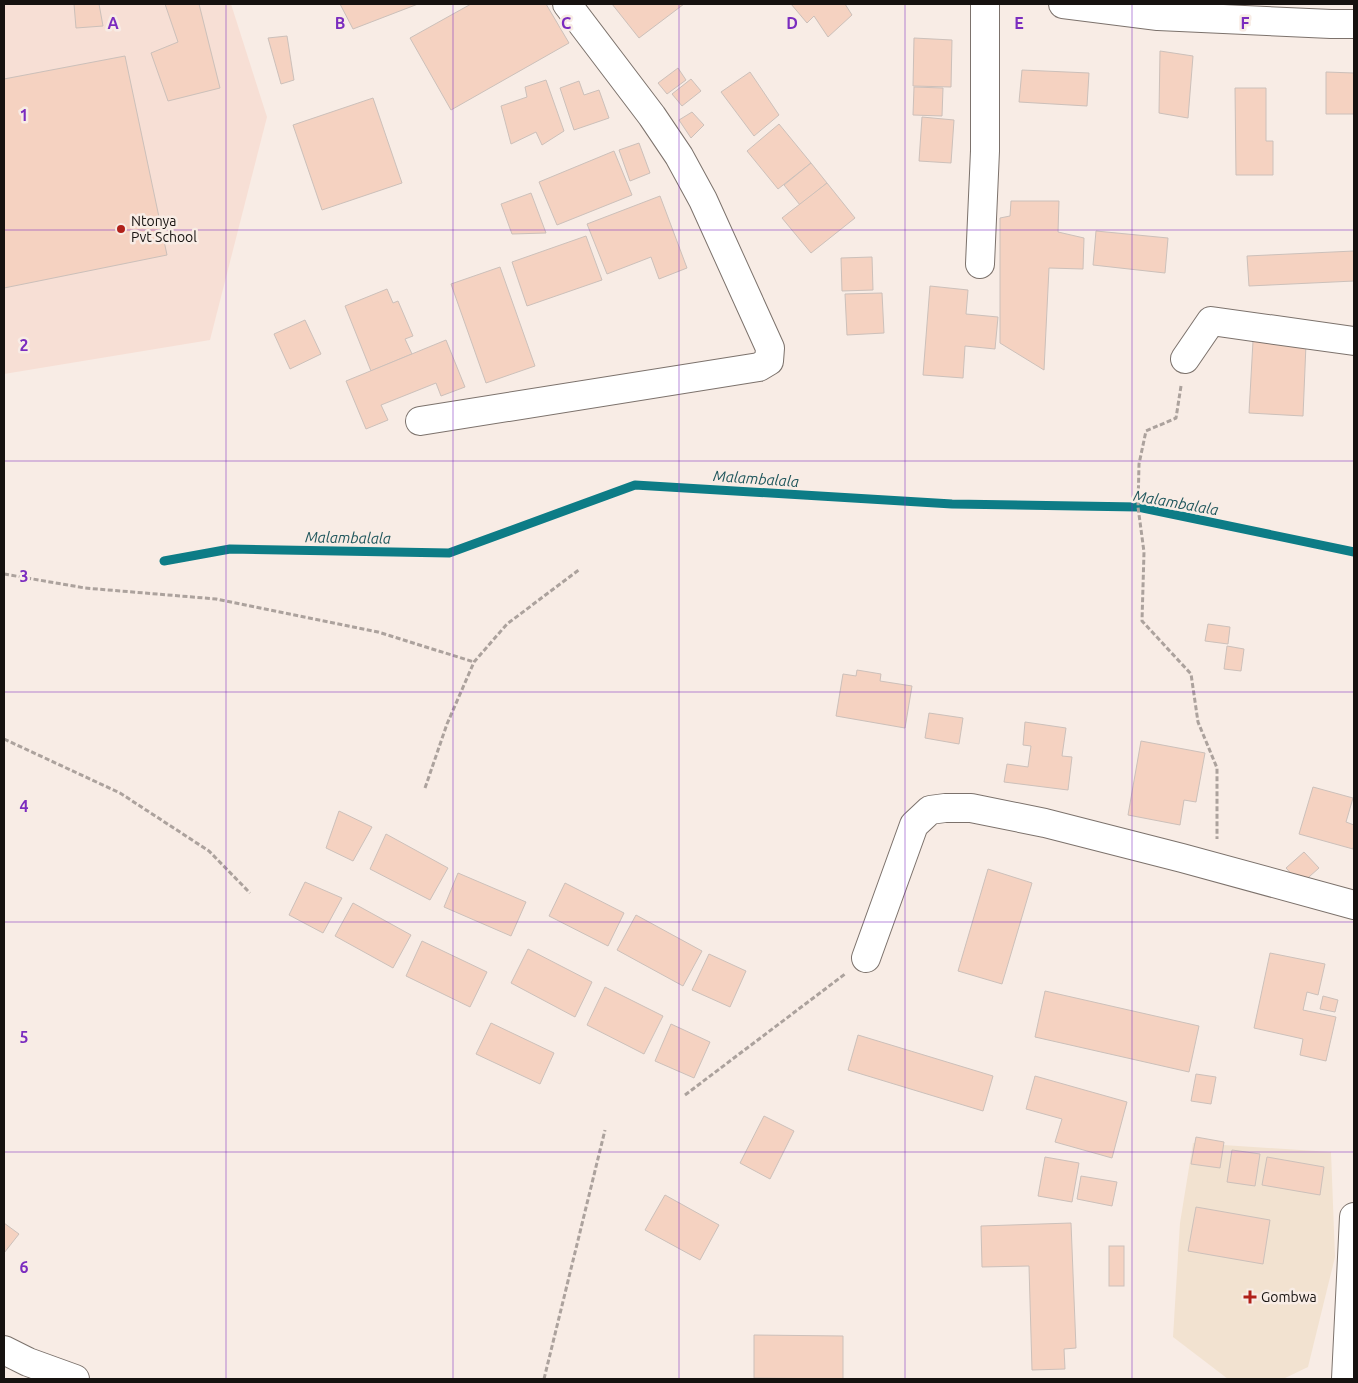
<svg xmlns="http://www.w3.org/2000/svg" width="1358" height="1383" viewBox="0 0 1358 1383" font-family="Ubuntu,sans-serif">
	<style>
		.education { fill: #f7dfd5 }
		.medical { fill: #f2e2d0 }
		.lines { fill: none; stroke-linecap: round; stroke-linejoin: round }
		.stream { stroke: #0d7c86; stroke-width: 9 }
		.building { fill: #f5d2c1; stroke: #ccc0ba }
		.street-casing { stroke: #7c726c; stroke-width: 30 }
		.secondary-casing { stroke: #7c726c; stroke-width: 30 }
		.path { stroke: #aca29d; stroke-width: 3; stroke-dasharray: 5 2.5; stroke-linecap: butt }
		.street { stroke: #fff; stroke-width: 28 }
		.secondary { stroke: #fff; stroke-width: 28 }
		.grid { fill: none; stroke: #7b2cbf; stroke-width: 1; stroke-opacity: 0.55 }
		.poi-dot { fill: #b02019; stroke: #f8ece5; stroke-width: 2 }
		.labels { text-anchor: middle; stroke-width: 5; stroke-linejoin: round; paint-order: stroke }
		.poi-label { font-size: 14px; fill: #161210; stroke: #f8ece5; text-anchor: start }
		.water-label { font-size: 15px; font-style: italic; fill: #20575d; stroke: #f8ece5 }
		.grid-label { font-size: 16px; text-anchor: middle; font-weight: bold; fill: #7b2cbf; stroke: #f8ece5; stroke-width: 5; stroke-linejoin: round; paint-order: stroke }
	</style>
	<rect width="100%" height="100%" fill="#f8ece5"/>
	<path class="education" d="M4,4H231L267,117L210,340L4,374Z"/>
	<path class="medical" d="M1193,1143L1331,1152L1335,1257L1308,1367L1283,1379H1228L1173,1337L1180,1223Z"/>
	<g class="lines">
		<path class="stream" d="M164,561L230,549L449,553L635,485L952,504L1138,507L1354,552"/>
	</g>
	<g class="building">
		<path d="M74,4H99L103,26L76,28Z"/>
		<path d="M165,4H199L220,88L168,101L151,53L178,42Z"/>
		<path d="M340,4H418L353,29Z"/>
		<path d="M471,4H546L569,43L451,110L410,38Z"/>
		<path d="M612,4H684L639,38Z"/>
		<path d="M791,4H845L852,15L828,37L814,16L807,23Z"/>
		<path d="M287,36L294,80L281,84L268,38Z"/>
		<path d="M914,38L952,40L951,87L913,86Z"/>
		<path d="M1160,51L1193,56L1188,118L1159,113Z"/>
		<path d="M125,56L167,255L4,288V79Z"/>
		<path d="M678,68L686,80L667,94L658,83Z"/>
		<path d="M1022,70L1089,73L1087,106L1019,102Z"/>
		<path d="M750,72L779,115L754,136L721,92Z"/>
		<path d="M1326,72L1354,73V114H1326Z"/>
		<path d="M691,79L701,91L682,106L672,94Z"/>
		<path d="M546,80L564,131L542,145L536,132L511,144L501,106L527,97L525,87Z"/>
		<path d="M579,81L584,95L599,90L609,118L574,130L560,88Z"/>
		<path d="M914,87L943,88L942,116L913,115Z"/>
		<path d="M1235,88H1266V141H1273V175H1236Z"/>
		<path d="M373,98L402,183L322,210L293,125Z"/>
		<path d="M692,112L704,125L691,138L679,120Z"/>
		<path d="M922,117L954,120L951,163L919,161Z"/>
		<path d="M779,124L811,163L778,189L747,151Z"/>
		<path d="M639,143L650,173L630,181L619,150Z"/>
		<path d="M614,151L632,195L557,225L539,182Z"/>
		<path d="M811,163L827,183L800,205L784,185Z"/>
		<path d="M827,183L855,218L811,253L782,218Z"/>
		<path d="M531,193L546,233L512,234L501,204Z"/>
		<path d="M660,196L687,268L659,279L651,257L607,274L587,224Z"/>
		<path d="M1011,201H1059L1058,232L1084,238L1083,269L1049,268L1044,370L1000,343V218L1010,216Z"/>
		<path d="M1096,231L1168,238L1165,273L1093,265Z"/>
		<path d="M586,236L602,280L527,306L512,262Z"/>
		<path d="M1354,251V281L1249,286L1247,256Z"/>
		<path d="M872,257L873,290L842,291L841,258Z"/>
		<path d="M500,267L535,366L486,383L451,284Z"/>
		<path d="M930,286L968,290L966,314L998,317L995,349L965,346L963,378L923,375Z"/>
		<path d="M387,289L393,303L398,301L413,336L405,339L412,354L371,371L345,306Z"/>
		<path d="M882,293L884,333L847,335L845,294Z"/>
		<path d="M305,320L321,354L290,369L274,334Z"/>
		<path d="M446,340L465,387L441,396L436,383L381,405L388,420L366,429L346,381Z"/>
		<path d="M1253,341L1306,344L1303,416L1249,413Z"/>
		<path d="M1208,624L1230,627L1228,644L1205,641Z"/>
		<path d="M1227,646L1244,649L1241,671L1224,669Z"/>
		<path d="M857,670L881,674L880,681L912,686L905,728L836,716L843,674L856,676Z"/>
		<path d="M929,713L963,718L959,744L925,738Z"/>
		<path d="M1025,722L1066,728L1062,756L1072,757L1068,790L1004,782L1007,764L1028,767L1031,746L1023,745Z"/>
		<path d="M1141,741L1205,753L1196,802L1184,800L1180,825L1128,815Z"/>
		<path d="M1313,787L1353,798L1346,822L1354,825V844L1353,849L1299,834Z"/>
		<path d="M339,811L372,827L353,861L326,848Z"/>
		<path d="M386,834L448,868L430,900L370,869Z"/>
		<path d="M1304,852L1319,868L1301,884L1286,868Z"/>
		<path d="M988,869L1032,883L1002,984L958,971Z"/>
		<path d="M458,873L526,902L511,936L444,907Z"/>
		<path d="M305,882L342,898L323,933L289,915Z"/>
		<path d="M565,883L624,913L608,946L549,916Z"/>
		<path d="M353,903L411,935L393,968L335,936Z"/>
		<path d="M636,915L702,951L683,986L617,950Z"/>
		<path d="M422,941L487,972L470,1007L406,976Z"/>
		<path d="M528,949L592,982L575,1017L511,983Z"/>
		<path d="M1270,953L1325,964L1318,995L1307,992L1303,1010L1336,1017L1326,1061L1300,1055L1303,1039L1254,1028Z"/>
		<path d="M709,954L746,971L730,1007L692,990Z"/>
		<path d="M605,987L663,1016L644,1054L587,1025Z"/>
		<path d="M1045,991L1199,1026L1189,1072L1035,1037Z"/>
		<path d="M1323,996L1338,1000L1335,1012L1320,1009Z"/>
		<path d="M491,1023L554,1053L540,1084L476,1054Z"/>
		<path d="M671,1024L710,1042L694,1078L655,1061Z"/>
		<path d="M858,1035L993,1076L983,1111L848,1070Z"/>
		<path d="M1196,1074L1216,1077L1211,1104L1191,1101Z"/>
		<path d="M1035,1076L1127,1102L1112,1158L1055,1142L1062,1119L1026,1109Z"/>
		<path d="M764,1116L794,1131L770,1179L740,1163Z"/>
		<path d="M1196,1137L1224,1142L1220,1168L1191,1164Z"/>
		<path d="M1232,1150L1260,1154L1255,1186L1227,1182Z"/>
		<path d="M1045,1157L1079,1163L1072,1202L1038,1196Z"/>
		<path d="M1267,1157L1324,1167L1320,1195L1262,1185Z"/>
		<path d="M1081,1176L1117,1182L1112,1206L1077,1199Z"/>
		<path d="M665,1195L719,1225L700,1260L645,1230Z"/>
		<path d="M1196,1207L1270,1220L1263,1264L1188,1251Z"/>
		<path d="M4,1223L19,1234L4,1253Z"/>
		<path d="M1071,1223L1076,1348L1064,1349L1065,1369L1032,1370L1029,1266L982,1267L981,1226Z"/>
		<rect x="1109" y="1246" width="15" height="40"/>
		<path d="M754,1335L843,1336V1379L754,1378Z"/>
	</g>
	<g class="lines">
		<g class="street-casing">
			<g id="street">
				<path d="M1063,4L1158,16L1331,24H1354"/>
				<path d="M980,264L985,151V4"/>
				<path d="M1185,359L1211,321L1354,341"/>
				<path d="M420,421L759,367L769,361L770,348L703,200L679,156L652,116L567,4"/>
				<path d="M866,958L914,825L930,810L945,808H971L1045,823L1182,858L1354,905"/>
				<path d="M1346,1379L1354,1217"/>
			</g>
		</g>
		<g class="secondary-casing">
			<path id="secondary" d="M4,1350L28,1362L75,1379"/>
		</g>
		<g class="path">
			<path d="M1181,386L1176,418L1146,431L1139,464L1138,507L1144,552L1142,621L1191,674L1198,722L1217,768V839"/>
			<path d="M4,574L85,588L216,599L378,632L474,662"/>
			<path d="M4,739L120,793L209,851L250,893"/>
			<path d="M425,788L447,724L474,662L507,624L580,569"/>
			<path d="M685,1095L845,974"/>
			<path d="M544,1379L605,1130"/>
		</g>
		<use href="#street" class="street"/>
		<use href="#secondary" class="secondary"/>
	</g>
	<path class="grid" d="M226,4V1379M453,4V1379M679,4V1379M905,4V1379M1132,4V1379M4,230H1354M4,461H1354M4,692H1354M4,922H1354M4,1152H1354"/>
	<g class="poi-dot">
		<circle cx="121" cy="229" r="5"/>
		<path d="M1247.5 1289.5h5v5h5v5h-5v5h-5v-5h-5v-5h5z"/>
	</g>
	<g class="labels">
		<g class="poi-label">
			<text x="131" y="226">Ntonya<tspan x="131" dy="16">Pvt School</tspan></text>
			<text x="1261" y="1302">Gombwa</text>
		</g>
		<g class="water-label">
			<text transform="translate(756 479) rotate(4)" y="5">Malambalala</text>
			<text transform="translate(1176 503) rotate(10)" y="5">Malambalala</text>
			<text transform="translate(348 538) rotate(1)" y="5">Malambalala</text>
		</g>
	</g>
	<g class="grid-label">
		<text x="113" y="29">A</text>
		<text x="340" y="29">B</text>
		<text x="566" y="29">C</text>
		<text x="792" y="29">D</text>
		<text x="1019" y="29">E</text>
		<text x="1245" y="29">F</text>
		<text x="24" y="121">1</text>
		<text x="24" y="351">2</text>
		<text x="24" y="582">3</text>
		<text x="24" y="812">4</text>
		<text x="24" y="1043">5</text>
		<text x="24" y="1273">6</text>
	</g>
	<rect width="1358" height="1383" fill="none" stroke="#161210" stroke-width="10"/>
</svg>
